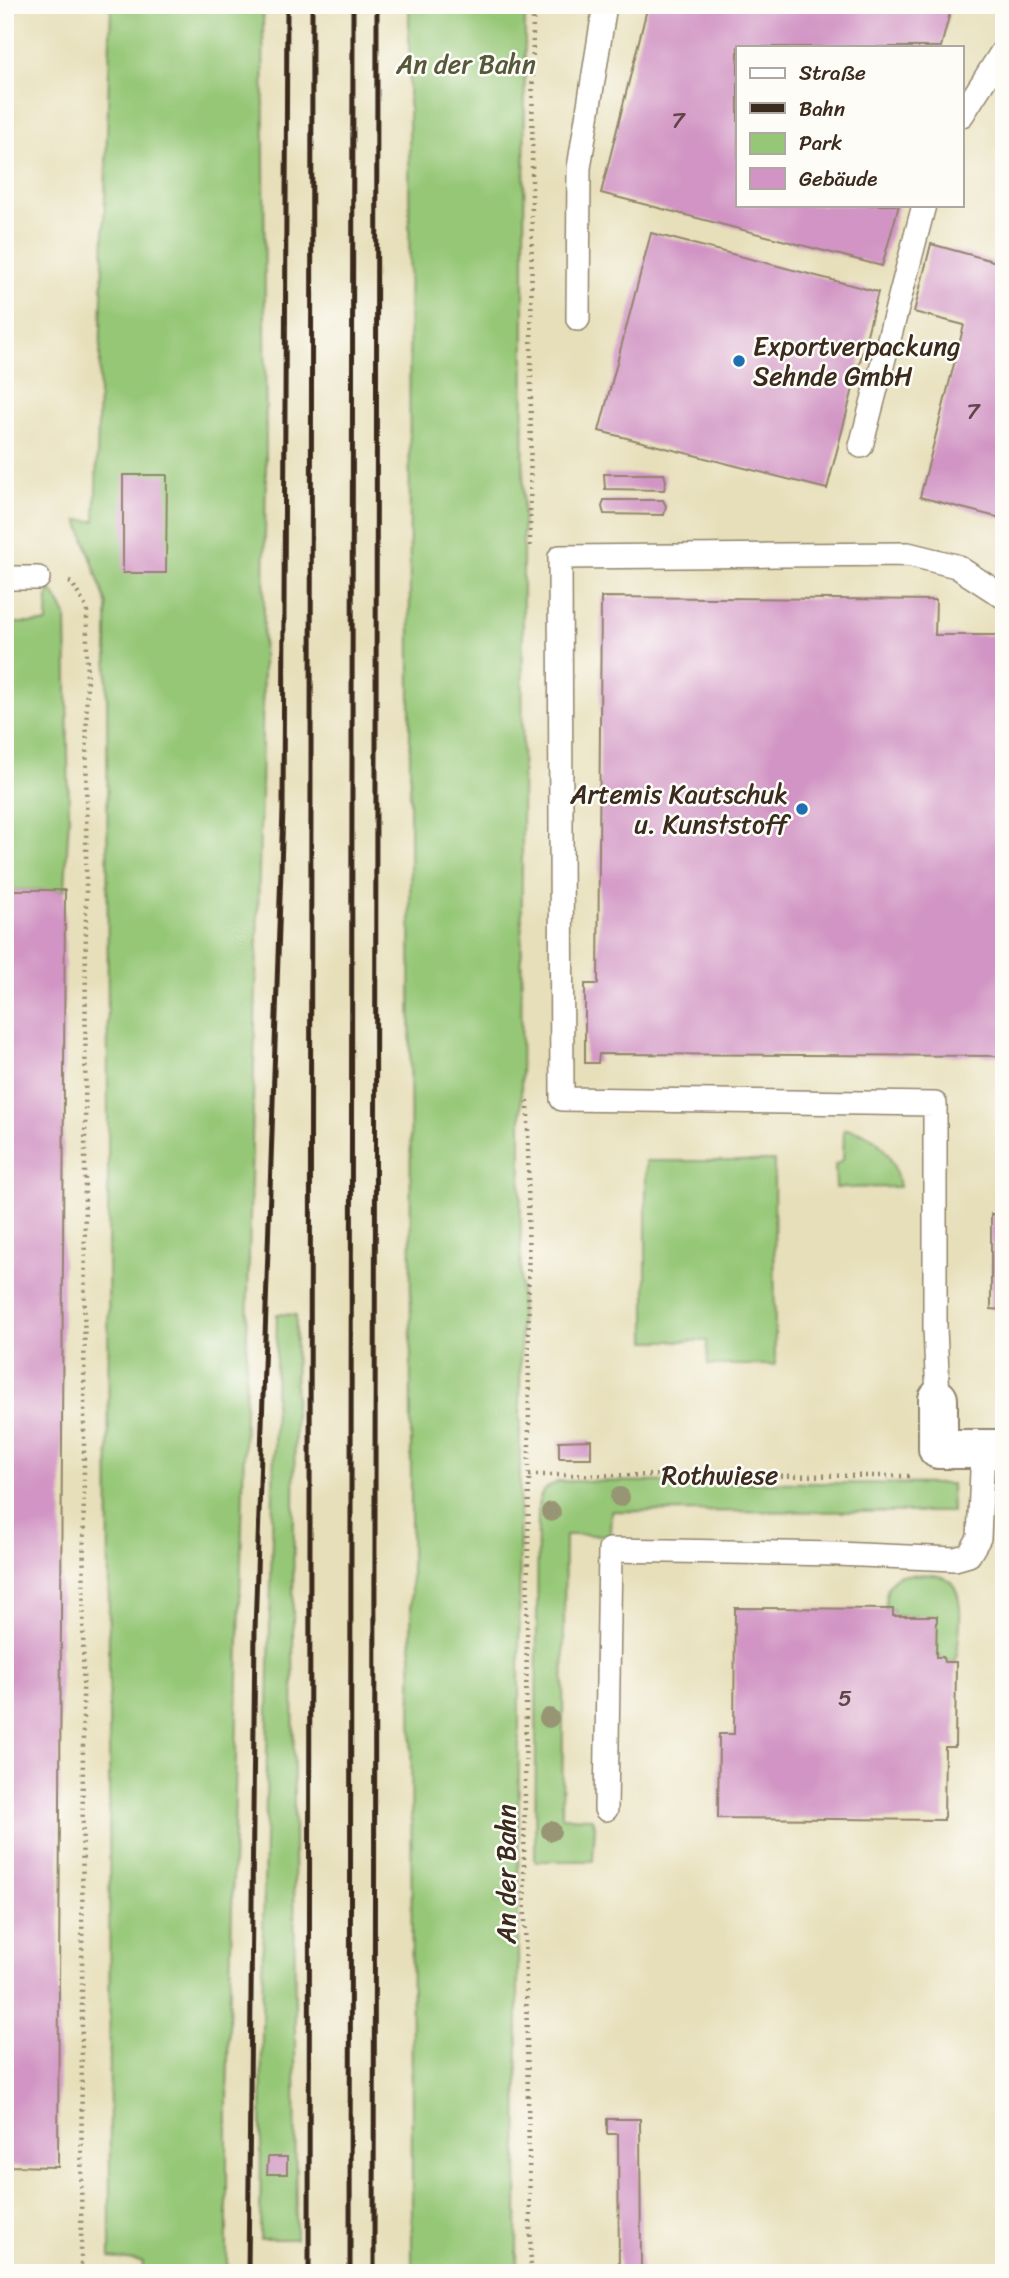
<svg xmlns="http://www.w3.org/2000/svg" width="1009" height="2278" viewBox="0 0 1009 2278" font-family="Sriracha,sans-serif">
	<style>
		.green { fill: #96c777; stroke: #68784a; stroke-width: 2 }
		.building { fill: #d194c4 }
		.lines { fill: none; stroke-linecap: round; stroke-linejoin: round }
		.service-casing { stroke: #91846c; stroke-width: 26 }
		.minor-casing { stroke: #91846c; stroke-width: 42 }
		.path { stroke: #91846c; stroke-width: 4.5; stroke-dasharray: 2 5; stroke-linecap: butt }
		.service { stroke: #fff; stroke-width: 23 }
		.minor { stroke: #fff; stroke-width: 38 }
		.rail { stroke: #3b2a1e; stroke-width: 5 }
		.tree { fill: #979573 }
		.poi-dot { fill: #1f6fb2; stroke: #fdfcf7; stroke-width: 2.5 }
		.labels { text-anchor: middle; stroke-width: 5; stroke-linejoin: round; paint-order: stroke }
		.number-label { font-size: 23px; fill: #604448 }
		.park-label { font-size: 26px; fill: #565939; stroke: #fdfcf7 }
		.poi-label { font-size: 26px; fill: #3b2a1e; stroke: #fdfcf7; text-anchor: start }
		.street-label { font-size: 26px; fill: #3b2a1e; stroke: #fdfcf7 }
	</style>
	<rect width="100%" height="100%" fill="#fdfcf7"/>
	<filter id="ink" filterUnits="userSpaceOnUse"><feTurbulence type="fractalNoise" baseFrequency=".0143" numOctaves="2"/><feDisplacementMap in="SourceGraphic" scale="14" xChannelSelector="R" yChannelSelector="G"/><feConvolveMatrix kernelMatrix="1 2 1 2 8 2 1 2 1" color-interpolation-filters="sRGB"/></filter>
	<filter id="wash" filterUnits="userSpaceOnUse"><feTurbulence type="fractalNoise" baseFrequency=".00686" numOctaves="4" result="noise"/><feDisplacementMap in="SourceGraphic" scale="28" xChannelSelector="R" yChannelSelector="G"/><feGaussianBlur stdDeviation="1.57" result="paint"/><feColorMatrix in="noise" values="0 0 0 0 0 0 0 0 0 0 0 0 0 0 0 0 0 1.4 0 .05"/><feComposite in="paint" operator="in"/></filter>
	<g filter="url(#wash)">
		<rect width="100%" height="100%" fill="#e7dfba"/>
		<g class="green">
			<path d="M111,5H263L266,470L261,795L227,2101V2273H142L143,2262L110,2258L107,605L78,520L95,521Z"/>
			<path d="M409,5H525L517,2273H412Z"/>
			<path d="M48,592H53L66,615L69,815L65,890H5V623H47Z"/>
			<path d="M844,1129C877,1131 895,1156 899,1187L836,1188L835,1165L843,1160Z"/>
			<path d="M646,1161H774L775,1365H708L707,1341H646Z"/>
			<path d="M277,1314L296,1315L293,1608L296,2239H260L263,1930Z"/>
			<path d="M560,1481L951,1484L952,1512L611,1511L610,1535H565L562,1817L591,1818L595,1825L593,1861H535L538,1505C541,1491 546,1487 560,1481Z"/>
			<path d="M900,1575C913,1575 932,1572 945,1578C969,1589 958,1640 956,1662H944L943,1657H936V1616H893V1609H885C886,1594 885,1583 900,1575Z"/>
		</g>
		<g id="blocks">
			<g class="building">
				<path d="M648,5H952L941,47H738V205H899L882,266L601,193Z"/>
				<path d="M651,233L878,292L827,489L599,431Z"/>
				<path d="M931,244L1004,264V519L920,497L964,325L914,312Z"/>
				<path d="M604,474H664L666,481L664,490L605,489Z"/>
				<path d="M123,475H167L166,573H123Z"/>
				<path d="M604,500H663L666,506L664,515L604,514L602,507Z"/>
				<path d="M601,597L936,600L935,635H1004V1056L599,1054L598,1063H585V984H598Z"/>
				<path d="M5,890H65L58,2167L5,2166Z"/>
				<path d="M991,1214H1004V1310L991,1309Z"/>
				<path d="M591,1440V1458H559V1441Z"/>
				<path d="M735,1608L893,1609V1616H937L936,1657H943L944,1662H956L955,1747H945L944,1820L718,1818L719,1734H734Z"/>
				<path d="M607,2119H640L641,2273H619L618,2134H607Z"/>
				<path d="M268,2157H287V2174H267Z"/>
			</g>
		</g>
	</g>
	<g filter="url(#ink)">
		<use href="#blocks" fill-opacity="0" stroke="#91846c" stroke-width="2"/>
		<g class="lines">
			<g class="service-casing">
				<g id="service">
					<path d="M962,115L1004,49"/>
					<path d="M578,319L579,168L605,5"/>
					<path d="M861,446L924,205"/>
					<path d="M5,578H38"/>
					<path d="M938,1399L935,1327V1104L562,1099L560,557L908,554L956,566L1004,597"/>
					<path d="M606,1809L610,1550L837,1554L955,1559L969,1555L979,1538L983,1449"/>
				</g>
			</g>
			<g class="minor-casing">
				<path id="minor" d="M938,1399V1449H1004"/>
			</g>
			<g class="path">
				<path d="M530,546L533,5"/>
				<path d="M69,582L72,583L87,609L81,2273"/>
				<path d="M528,1101L529,1475L524,1864L531,2273"/>
				<path d="M529,1475L910,1476"/>
			</g>
			<use href="#service" class="service"/>
			<use href="#minor" class="minor"/>
			<g class="rail">
				<path d="M248,2273L255,1630L283,810L287,5"/>
				<path d="M309,2273L312,5"/>
				<path d="M350,2273L353,5"/>
				<path d="M374,2273L377,5"/>
			</g>
		</g>
		<g class="tree">
			<circle cx="620" cy="1497" r="10"/>
			<circle cx="551" cy="1512" r="10"/>
			<circle cx="549" cy="1718" r="10"/>
			<circle cx="551" cy="1831" r="10"/>
		</g>
	</g>
	<g class="poi-dot">
		<circle cx="739" cy="361" r="7"/>
		<circle cx="802" cy="809" r="7"/>
	</g>
	<g class="labels">
		<g class="number-label">
			<text x="678" y="128">7</text>
			<text x="973" y="419">7</text>
			<text x="845" y="1706">5</text>
		</g>
		<g class="park-label">
			<text x="466" y="73">An der Bahn</text>
		</g>
		<g class="poi-label">
			<text x="753" y="355">Exportverpackung<tspan x="753" dy="30">Sehnde GmbH</tspan></text>
			<text x="788" y="803" text-anchor="end">Artemis Kautschuk<tspan x="788" dy="30">u. Kunststoff</tspan></text>
		</g>
		<g class="street-label">
			<text x="720" y="1484">Rothwiese</text>
			<text transform="translate(506 1874) rotate(-90)" y="9">An der Bahn</text>
		</g>
	</g>
	<rect width="1009" height="2278" fill="none" stroke="#fdfcf7" stroke-width="28"/>
	<rect x="736" y="46" width="228" height="161" fill="#fdfcf7" stroke="#afa8a0" stroke-width="2"/>
	<rect x="750" y="68" width="35" height="10" fill="#ffffff" stroke="#afa8a0" stroke-width="2"/>
	<text x="799" y="80" font-size="21" fill="#3b2a1e">Straße</text>
	<rect x="750" y="103" width="35" height="10" fill="#3b2a1e" stroke="#afa8a0" stroke-width="2"/>
	<text x="799" y="116" font-size="21" fill="#3b2a1e">Bahn</text>
	<rect x="750" y="133" width="35" height="21" fill="#96c777" stroke="#afa8a0" stroke-width="2"/>
	<text x="799" y="150" font-size="21" fill="#3b2a1e">Park</text>
	<rect x="750" y="168" width="35" height="21" fill="#d194c4" stroke="#afa8a0" stroke-width="2"/>
	<text x="799" y="186" font-size="21" fill="#3b2a1e">Gebäude</text>
</svg>
